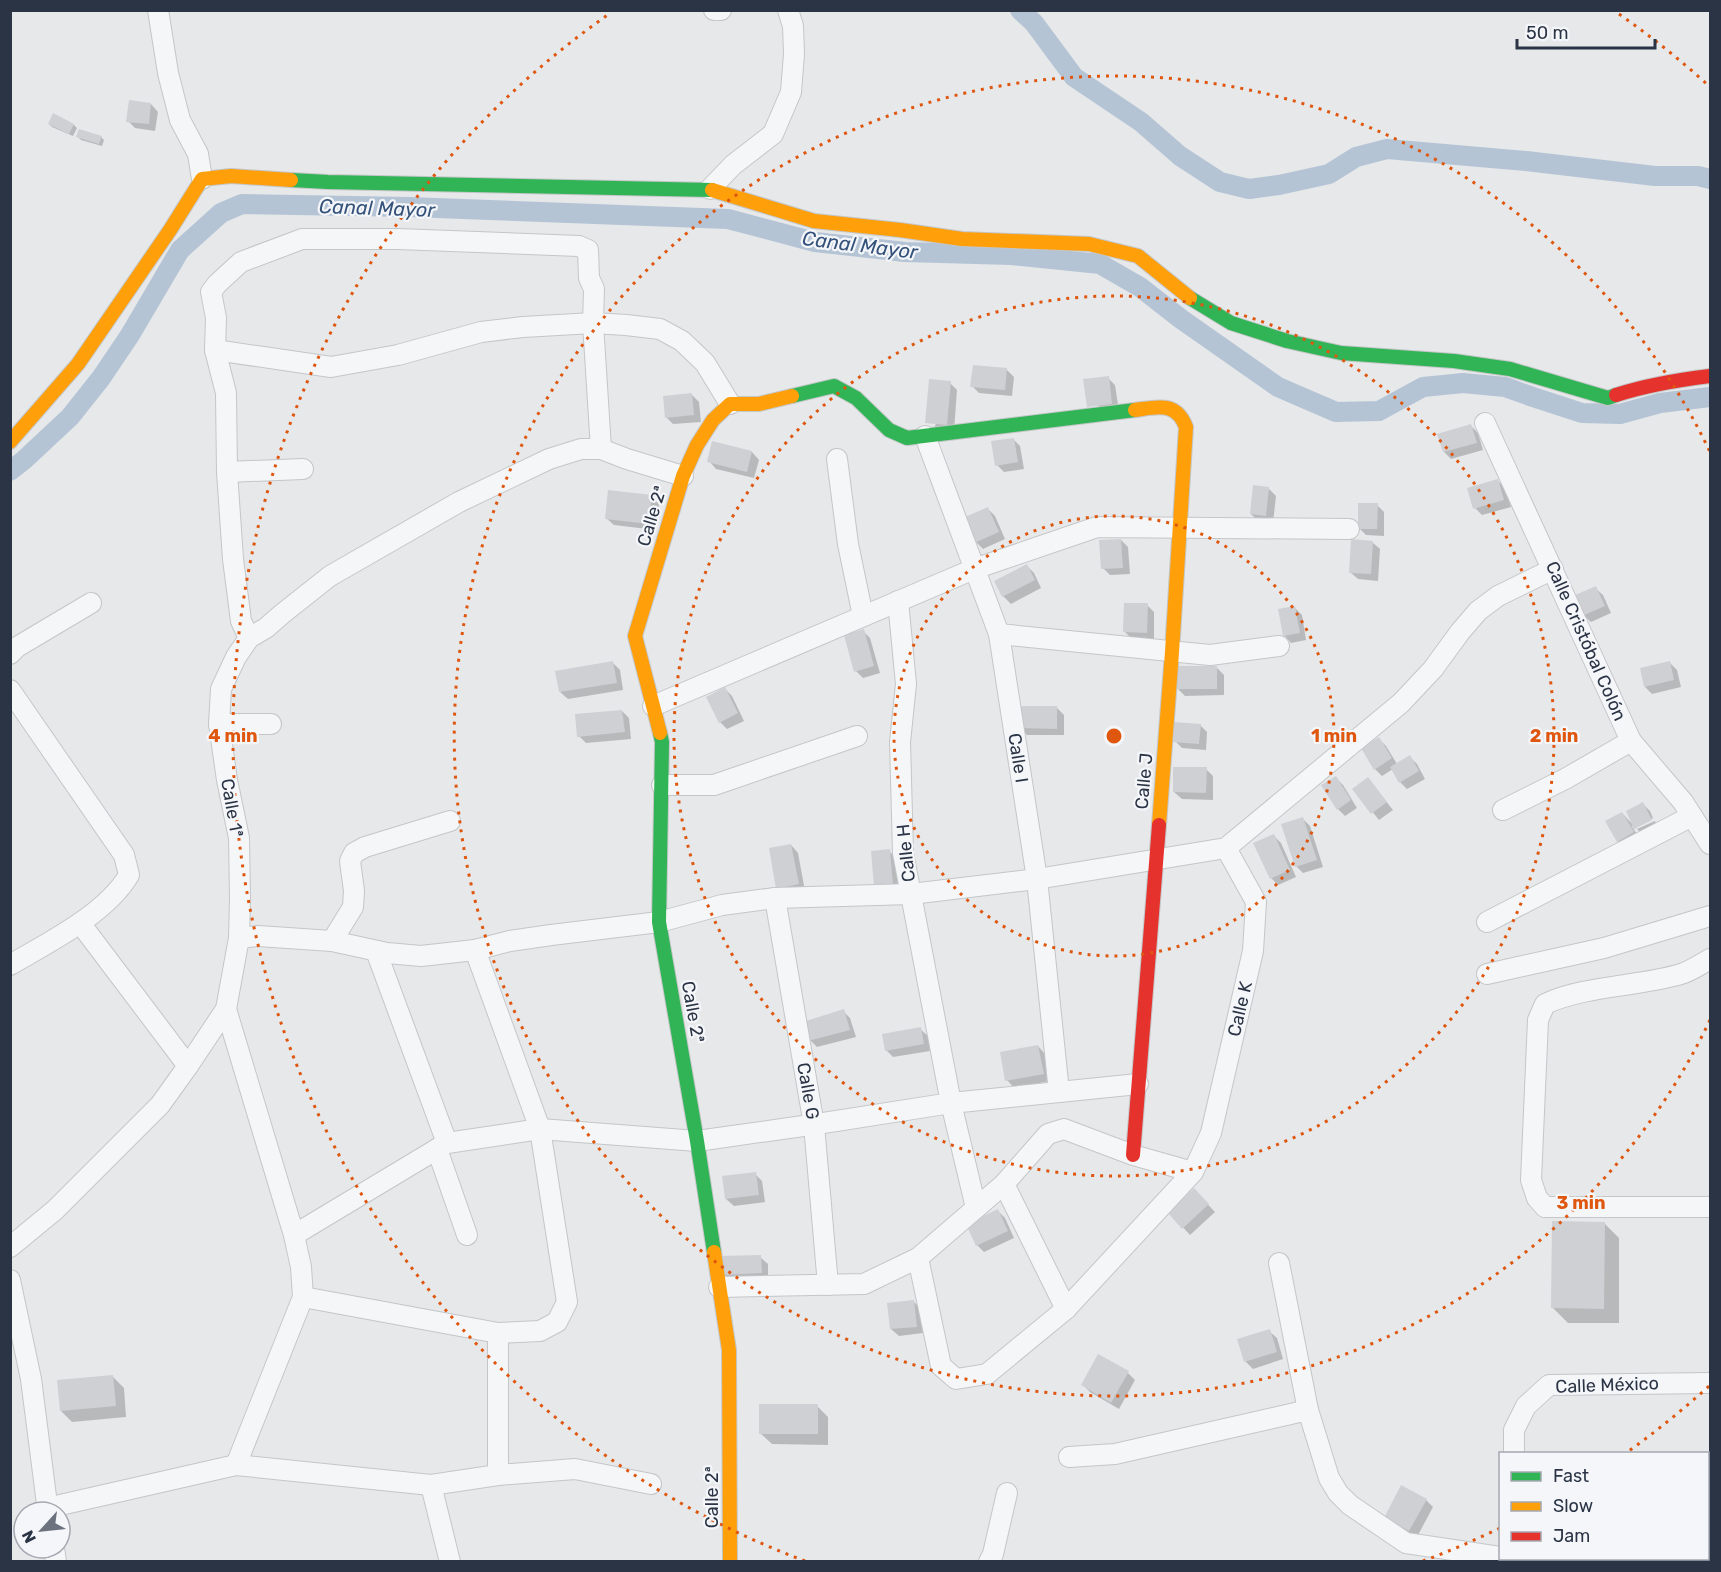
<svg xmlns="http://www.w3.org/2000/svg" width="1721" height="1572" viewBox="0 0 1721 1572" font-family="Rubik,sans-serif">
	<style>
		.shadow { fill: #0003 }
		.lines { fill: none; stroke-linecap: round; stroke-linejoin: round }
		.canal { stroke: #b4c4d5; stroke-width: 20 }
		.building { fill: #ced0d3 }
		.street-casing { stroke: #c4c6c8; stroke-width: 22 }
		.fast-casing { stroke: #c4c6c8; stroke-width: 16 }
		.slow-casing { stroke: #c4c6c8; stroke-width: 16 }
		.jam-casing { stroke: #c4c6c8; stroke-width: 16 }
		.street { stroke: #f5f6f7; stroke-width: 20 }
		.fast { stroke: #30b455; stroke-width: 14 }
		.slow { stroke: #ff9f0a; stroke-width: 14 }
		.jam { stroke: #e5322d; stroke-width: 14 }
		.ring { fill: none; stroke: #df570f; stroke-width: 3; stroke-dasharray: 3 6 }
		.labels { text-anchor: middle; stroke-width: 4.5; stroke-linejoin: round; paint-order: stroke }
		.street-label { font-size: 18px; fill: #2b3445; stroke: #f4f6f9 }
		.water-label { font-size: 20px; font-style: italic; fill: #34527a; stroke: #f4f6f9 }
		.centre { fill: #df570f; stroke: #f4f6f9; stroke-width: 3 }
		.ring-label { font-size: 18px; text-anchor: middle; font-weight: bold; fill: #df570f; stroke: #f4f6f9; stroke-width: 4.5; stroke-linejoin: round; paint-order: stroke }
	</style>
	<rect width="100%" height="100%" fill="#e6e8ea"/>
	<g class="shadow">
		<path d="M151,104L158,112L155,131L135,128L128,121Z"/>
		<path d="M53,115L74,125L77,128L73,136L52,127L49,124Z"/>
		<path d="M78,137H101L104,140L102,146L81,140Z"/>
		<path d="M1007,370L1014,377L1012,396L979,393L972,386Z"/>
		<path d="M1108,378L1115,385L1119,411L1096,414Z"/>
		<path d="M950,383L957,390L954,431L934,429Z"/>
		<path d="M692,395L699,402L701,422L673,424L666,417Z"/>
		<path d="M1471,426L1478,433L1483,450L1451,459L1444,452Z"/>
		<path d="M1013,439L1020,446L1024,469L1004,472L997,465Z"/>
		<path d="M752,452L759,460L754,478L716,469L709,461Z"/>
		<path d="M1497,480L1505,488L1511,507L1482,515L1475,508Z"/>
		<path d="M1269,489L1276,496L1273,523L1258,521L1251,514Z"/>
		<path d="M651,497L659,504L656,530L614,525L606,518Z"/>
		<path d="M1377,505L1384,512V536L1366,535L1359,528Z"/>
		<path d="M988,509L995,516L1005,539L983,549L976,542L965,519Z"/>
		<path d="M1121,540L1128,547L1130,574L1110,575L1103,568Z"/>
		<path d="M1372,542L1380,549L1378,581L1358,579L1350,572Z"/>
		<path d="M1027,566L1034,573L1041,588L1011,604L1003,596L996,581Z"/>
		<path d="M1595,588L1603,595L1611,613L1591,622L1583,615Z"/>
		<path d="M1147,605L1154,612V639L1131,638L1124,631Z"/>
		<path d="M1295,608L1302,615L1306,640L1291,643L1284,635Z"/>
		<path d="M863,631L870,638L880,673L863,678L856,671Z"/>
		<path d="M613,663L620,670L623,690L568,699L560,692Z"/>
		<path d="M1670,663L1677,670L1681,687L1652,694L1645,687Z"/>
		<path d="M1216,667L1224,675V695L1185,696L1178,689Z"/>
		<path d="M725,689L732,696L744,721L727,729L720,722Z"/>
		<path d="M1056,707L1064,715V735H1027L1020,728Z"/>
		<path d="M622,711L629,718L631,739L586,743L579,736Z"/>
		<path d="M1200,725L1207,732L1206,750L1182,748L1175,741Z"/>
		<path d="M1379,739L1386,746L1397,764L1410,757L1417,764L1425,779L1407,789L1400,782L1393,769L1382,776L1375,769Z"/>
		<path d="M1206,769L1213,776V800L1182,799L1174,792Z"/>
		<path d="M1336,778L1343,785L1357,808L1345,816L1338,809Z"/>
		<path d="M1368,779L1393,810L1379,820L1354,789Z"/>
		<path d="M1643,804L1650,811L1653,818L1636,826V829L1631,825L1640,839L1625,848L1618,841L1622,813L1634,826Z"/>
		<path d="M1303,819L1310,826L1323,867L1303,873L1296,866Z"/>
		<path d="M1655,821L1658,828L1643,835L1637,829Z"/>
		<path d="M1273,835L1281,843L1296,877L1278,885L1271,878Z"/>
		<path d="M791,845L798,853L805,891L778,888Z"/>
		<path d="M889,851L896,858L899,892L883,893Z"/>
		<path d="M843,1011L850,1018L856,1037L817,1047L810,1040Z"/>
		<path d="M920,1029L928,1036L930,1051L893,1057L886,1050Z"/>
		<path d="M1038,1046L1045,1054L1050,1081L1014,1088L1007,1080Z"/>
		<path d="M755,1174L762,1181L765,1202L734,1206L726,1199Z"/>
		<path d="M1194,1190L1215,1212L1190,1235L1170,1213Z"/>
		<path d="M998,1211L1005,1218L1014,1238L984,1252L977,1245Z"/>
		<path d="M1604,1223L1619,1238V1323H1568L1553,1308Z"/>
		<path d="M760,1257L768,1264V1280L730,1281L722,1274Z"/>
		<path d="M913,1301L920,1308L923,1333L899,1336L891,1329Z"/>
		<path d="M1269,1331L1277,1338L1283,1359L1253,1369L1246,1362L1239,1340Z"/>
		<path d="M1128,1373L1135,1380L1119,1409L1090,1392L1083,1385Z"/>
		<path d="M113,1377L124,1388L126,1417L72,1422L61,1411Z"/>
		<path d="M817,1406L828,1417V1445L772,1444L760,1433Z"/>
		<path d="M1426,1500L1433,1507L1417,1537L1393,1525Z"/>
	</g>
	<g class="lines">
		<g class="canal">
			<path d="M1020,10L1034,23L1074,77L1141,122L1180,156L1220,182L1249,189L1279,185L1329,174L1356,157L1387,149L1526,161L1655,176H1698L1710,179"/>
			<path d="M10,471L24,460L70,417L101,378L130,335L180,250L221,213L242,204L409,207L728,219L815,242L905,252L1011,255L1100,264L1140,287L1181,319L1278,387L1336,412L1379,411L1423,387L1463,383L1505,387L1533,397L1582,413L1620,414L1660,403L1710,397"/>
		</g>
	</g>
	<g class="building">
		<path d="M129,100L151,103L149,124L126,122Z"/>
		<path d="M53,113L74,124L69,134L48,124Z"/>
		<path d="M79,129L102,136L99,144L76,137Z"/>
		<path d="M973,365L1007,368L1005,390L970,387Z"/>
		<path d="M1109,376L1112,404L1087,407L1083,379Z"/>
		<path d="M929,379L951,381L947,425L925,423Z"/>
		<path d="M692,393L694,415L665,418L663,396Z"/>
		<path d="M1471,424L1477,443L1443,452L1437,434Z"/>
		<path d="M1014,438L1018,462L995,466L991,441Z"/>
		<path d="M712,441L752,451L747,472L707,462Z"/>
		<path d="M1498,479L1504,500L1473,509L1467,488Z"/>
		<path d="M1253,485L1269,487L1266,516L1250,514Z"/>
		<path d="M608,490L652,495L649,524L605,519Z"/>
		<path d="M1358,503H1378L1377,529H1358Z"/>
		<path d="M988,507L999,532L974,543L963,518Z"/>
		<path d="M1121,539L1123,568L1101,569L1099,540Z"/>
		<path d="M1351,539L1373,541L1371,574L1349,573Z"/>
		<path d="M1027,564L1035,580L1002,597L994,581Z"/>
		<path d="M1596,586L1605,606L1582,616L1573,596Z"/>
		<path d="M1124,603H1148L1147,633L1123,632Z"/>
		<path d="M1295,606L1300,633L1283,636L1278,609Z"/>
		<path d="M864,629L874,666L854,672L844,635Z"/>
		<path d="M613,661L617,683L559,692L555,671Z"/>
		<path d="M1670,661L1674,680L1644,687L1640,668Z"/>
		<rect x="1176" y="666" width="41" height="23"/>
		<path d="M725,687L738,713L719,723L706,697Z"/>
		<path d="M1019,706H1057V729L1019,728Z"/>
		<path d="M622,710L625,732L577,737L575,714Z"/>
		<path d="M1174,722L1201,724L1199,744L1173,742Z"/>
		<path d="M1379,737L1392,758L1374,770L1361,748Z"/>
		<path d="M1410,755L1419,771L1399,783L1390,767Z"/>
		<path d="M1173,767H1207L1206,793L1173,792Z"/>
		<path d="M1336,776L1351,800L1337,810L1321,785Z"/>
		<path d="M1368,777L1387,802L1371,814L1352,789Z"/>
		<path d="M1643,802L1652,820L1634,829L1626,811Z"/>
		<path d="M1622,812L1634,832L1617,842L1605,821Z"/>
		<path d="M1303,817L1317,860L1295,867L1281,824Z"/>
		<path d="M1274,834L1290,870L1270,879L1253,843Z"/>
		<path d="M791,844L799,884L776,889L769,848Z"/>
		<path d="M890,849L893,885L874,887L871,851Z"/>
		<path d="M844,1009L850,1030L808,1041L803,1022Z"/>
		<path d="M921,1027L924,1044L885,1051L882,1034Z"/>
		<path d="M1038,1045L1044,1074L1005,1081L1000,1052Z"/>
		<path d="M756,1172L759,1195L725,1199L722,1176Z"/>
		<path d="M1194,1188L1209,1204L1182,1229L1168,1213Z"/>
		<path d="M998,1209L1008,1231L976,1246L966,1224Z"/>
		<path d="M1552,1221L1605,1222L1604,1309L1551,1308Z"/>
		<path d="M761,1255L762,1273L721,1275L720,1256Z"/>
		<path d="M914,1300L917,1327L890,1329L887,1303Z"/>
		<path d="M1270,1329L1277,1352L1244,1362L1237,1339Z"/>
		<path d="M1098,1354L1129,1371L1111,1403L1081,1385Z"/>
		<path d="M113,1375L116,1406L60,1411L57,1380Z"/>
		<rect x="759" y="1404" width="59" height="30"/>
		<path d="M1401,1485L1427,1499L1409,1531L1384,1518Z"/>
	</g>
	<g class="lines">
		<g class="street-casing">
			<g id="street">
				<path d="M158,10L168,73L180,120L198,154L202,179"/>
				<path d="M714,10H721"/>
				<path d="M710,189L733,165L773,134L791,92L794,54L793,26L788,10"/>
				<path d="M215,350L331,367L398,355L481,332L523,327L593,323L626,325L660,329L682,341L705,363L730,404"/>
				<path d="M1485,423L1631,741L1683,802L1710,844"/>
				<path d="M925,436L999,634L1037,879L1059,1092"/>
				<path d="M837,459L848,544L863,616"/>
				<path d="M227,472L303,469"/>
				<path d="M898,601L906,684L900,742L903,853L951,1103L976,1208"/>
				<path d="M999,634L1210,655L1279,646"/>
				<path d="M249,638L241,621L233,559L227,472L226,393L215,350L216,318L211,292L217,284L241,262L302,239H398L579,246L588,250L589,278L594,289L593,323L601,449"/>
				<path d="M10,654L17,647L91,603"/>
				<path d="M10,690L124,855L129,875C106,914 49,942 10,965"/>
				<path d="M653,706L974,569L1097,527L1349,529"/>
				<path d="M219,724H271"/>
				<path d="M662,785H714L857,736"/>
				<path d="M1503,810L1565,779L1631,741"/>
				<path d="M775,898L814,1125L828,1285"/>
				<path d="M1487,922L1692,816"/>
				<path d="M80,923L188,1066"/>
				<path d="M239,938L258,936L332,941L387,953L421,956L475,950L510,941L551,935L659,922L722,905L775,898L911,894L1037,879L1226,848L1401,703L1433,669L1460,632L1478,611L1498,596L1553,569"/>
				<path d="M332,941L353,907L354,891L350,861L354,853L365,847L450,821"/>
				<path d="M376,951L447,1143"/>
				<path d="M1710,959C1701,964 1691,971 1681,974C1637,987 1587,985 1545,1004L1538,1020L1531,1180L1537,1198L1545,1207H1710"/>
				<path d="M1487,974L1604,948L1710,916"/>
				<path d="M226,1009L294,1235L301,1267L303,1297L236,1465"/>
				<path d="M437,1149L467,1235"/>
				<path d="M1004,1184L1066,1309"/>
				<path d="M294,1235L447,1143L540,1129L697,1141L817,1124L951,1103L1138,1084"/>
				<path d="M10,1247L55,1210L160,1105L188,1066L226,1009L239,938L240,898L239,838L227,780L219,724L221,689L236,657L249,638L266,628L282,614L330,576L459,502L549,459L581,449H601L627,459L683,476"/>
				<path d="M918,1258L941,1366L956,1379L987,1374L1066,1309L1193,1172L1211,1133L1253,951L1256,902L1226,848"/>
				<path d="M1279,1263L1308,1410L1329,1478L1338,1493L1350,1505L1406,1543L1500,1557"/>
				<path d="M10,1280L31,1379L48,1512"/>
				<path d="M719,1287L864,1284L918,1258L1004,1184L1048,1134L1064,1129L1133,1155L1193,1172"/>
				<path d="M303,1297L498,1333L540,1331L557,1322L567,1302L540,1129L475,950"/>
				<path d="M1514,1454V1430L1526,1406L1549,1385L1710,1383"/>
				<path d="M1069,1457L1115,1454L1308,1410"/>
				<path d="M498,1475V1333"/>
				<path d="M431,1485L450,1562"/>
				<path d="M47,1508L236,1465L431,1485L498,1475L575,1469L651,1484"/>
				<path d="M54,1548L56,1562"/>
				<path d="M1708,1553H1710"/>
				<path d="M1515,1558V1562"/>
				<path d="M989,1562L993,1554L1007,1493"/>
			</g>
		</g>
		<g class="fast-casing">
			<g id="fast">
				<path d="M291,180L328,182L712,190"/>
				<path d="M1190,298L1231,323L1287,341L1341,353L1454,361L1510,369L1608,398L1616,395"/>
				<path d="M792,396L834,386L856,398L889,430L907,438L1135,410"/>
				<path d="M660,733L662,742L659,922L697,1141L714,1252"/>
			</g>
		</g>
		<g class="slow-casing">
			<g id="slow">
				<path d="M712,190L814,221L900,230L962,239L1089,244L1138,256L1190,298"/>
				<path d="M1135,410C1158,407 1176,401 1186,427L1172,652L1159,825"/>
				<path d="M10,442L78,364L170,230L202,179L231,176L291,180"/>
				<path d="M660,733L635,636L683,476L697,445L713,420L730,404H759L792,396"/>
				<path d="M714,1252L729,1350L730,1562"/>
			</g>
		</g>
		<g class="jam-casing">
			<g id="jam">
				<path d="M1616,395C1647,385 1677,380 1710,376"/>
				<path d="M1133,1155L1159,825"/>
			</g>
		</g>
		<use href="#street" class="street"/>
		<use href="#fast" class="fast"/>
		<use href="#slow" class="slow"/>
		<use href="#jam" class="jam"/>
	</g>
	<g class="ring">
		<circle cx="1114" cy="736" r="220"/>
		<circle cx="1114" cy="736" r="440"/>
		<path d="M1710 1020A660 660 0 1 1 1710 452"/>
		<path d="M1709 1386A881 881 0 0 1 1626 1453M1500 1528A881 881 0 0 1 1423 1561M805 1561A881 881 0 0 1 609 14M1619 14A881 881 0 0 1 1709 86"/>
	</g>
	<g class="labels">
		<g class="street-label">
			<text transform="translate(652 516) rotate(-73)" y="6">Calle 2ª</text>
			<text transform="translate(1586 641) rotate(66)" y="6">Calle Cristóbal Colón</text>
			<text transform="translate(1018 758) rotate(81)" y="6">Calle I</text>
			<text transform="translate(1144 781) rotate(-85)" y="6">Calle J</text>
			<text transform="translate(232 808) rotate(80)" y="6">Calle 1ª</text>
			<text transform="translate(906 853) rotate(-96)" y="6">Calle H</text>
			<text transform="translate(1240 1009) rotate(-77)" y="6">Calle K</text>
			<text transform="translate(693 1012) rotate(80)" y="6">Calle 2ª</text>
			<text transform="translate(808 1091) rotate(80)" y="6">Calle G</text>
			<text transform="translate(1607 1385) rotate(-2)" y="6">Calle México</text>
			<text transform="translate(712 1497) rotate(-90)" y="6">Calle 2ª</text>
		</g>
		<g class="water-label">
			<text transform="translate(377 208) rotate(2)" y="7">Canal Mayor</text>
			<text transform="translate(860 245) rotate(7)" y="7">Canal Mayor</text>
		</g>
	</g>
	<circle cx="1114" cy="736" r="9" class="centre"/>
	<g class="ring-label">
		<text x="1334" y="742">1 min</text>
		<text x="1554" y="742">2 min</text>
		<text x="233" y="742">4 min</text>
		<text x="1581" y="1209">3 min</text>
	</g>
	<rect width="1721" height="1572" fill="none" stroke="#2b3445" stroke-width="24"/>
	<rect x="1499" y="1452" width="210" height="108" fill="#f4f6f9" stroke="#a4a8b1" stroke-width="1.5"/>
	<rect x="1511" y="1472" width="30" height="9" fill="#30b455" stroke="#a4a8b1" stroke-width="1.5"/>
	<text x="1553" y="1482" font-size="18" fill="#2b3445">Fast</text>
	<rect x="1511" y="1502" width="30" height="9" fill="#ff9f0a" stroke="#a4a8b1" stroke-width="1.5"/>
	<text x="1553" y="1512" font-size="18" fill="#2b3445">Slow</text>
	<rect x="1511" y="1532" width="30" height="9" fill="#e5322d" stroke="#a4a8b1" stroke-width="1.5"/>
	<text x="1553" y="1542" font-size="18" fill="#2b3445">Jam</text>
	<g transform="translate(42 1530) rotate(243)"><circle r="28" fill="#f4f6f9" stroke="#a4a8b1" stroke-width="1.5"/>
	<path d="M0-4.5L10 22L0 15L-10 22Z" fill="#6c737f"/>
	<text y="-9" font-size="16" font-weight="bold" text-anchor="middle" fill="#2b3445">N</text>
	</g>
	<path d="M1517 39v9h138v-9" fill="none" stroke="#2b3445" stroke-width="3"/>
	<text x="1526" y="39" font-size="18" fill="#2b3445" stroke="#f4f6f9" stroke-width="4.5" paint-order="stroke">50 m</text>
</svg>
